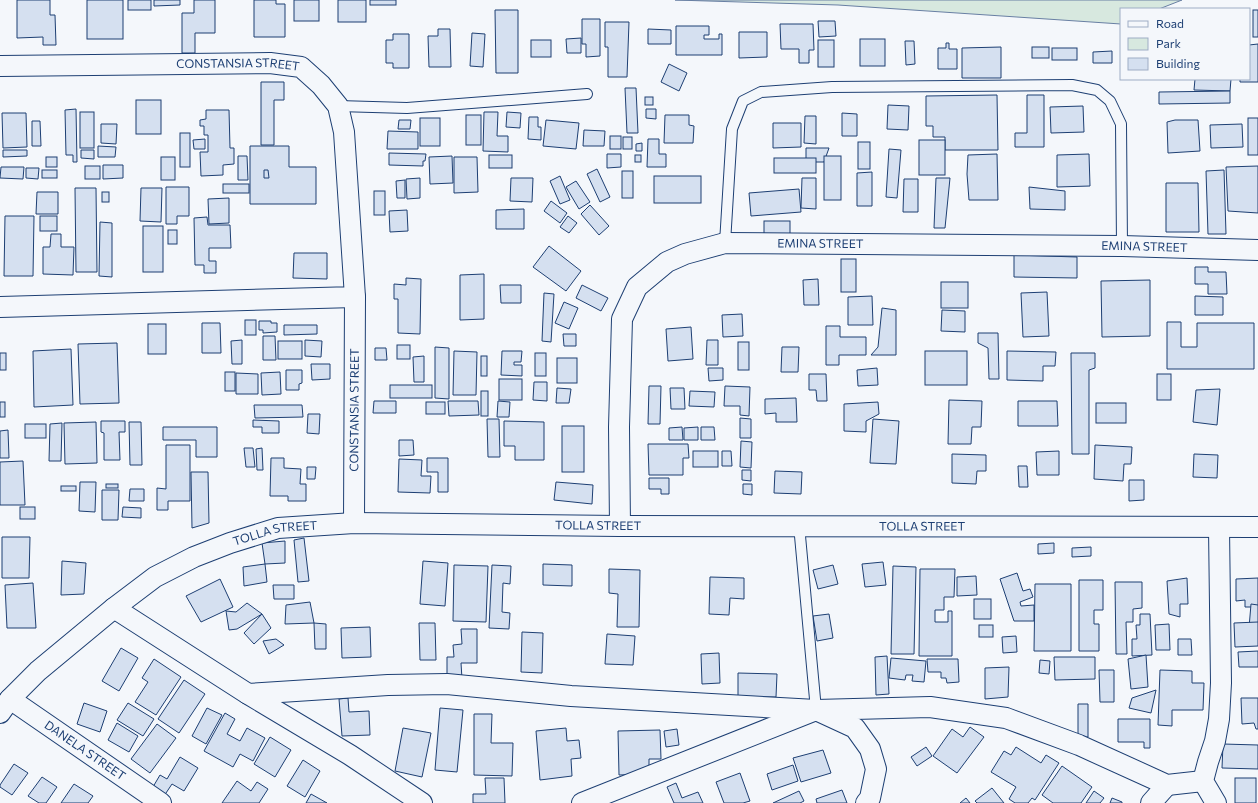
<svg xmlns="http://www.w3.org/2000/svg" width="1258" height="803" viewBox="0 0 1258 803" font-family="Commissioner,sans-serif">
	<style>
		.green { fill: #d7e8df; stroke: #687fa3 }
		.building { fill: #d5e0f0; stroke: #1d3f73 }
		.lines { fill: none; stroke-linecap: round; stroke-linejoin: round }
		.lane-casing { stroke: #1d3f73; stroke-width: 12 }
		.street-casing { stroke: #1d3f73; stroke-width: 22 }
		.lane { stroke: #f4f7fb; stroke-width: 10 }
		.street { stroke: #f4f7fb; stroke-width: 20 }
		.labels { text-anchor: middle; stroke-width: 3; stroke-linejoin: round; paint-order: stroke }
		.street-label { font-size: 12px; fill: #1d3f73; stroke: #f4f7fb }
	</style>
	<rect width="100%" height="100%" fill="#f4f7fb"/>
	<path class="green" d="M675,0H1182L1159,9H1121V24L838,5Z"/>
	<g class="building">
		<path d="M17,0H50V15H55L56,45H43V37L17,38Z"/>
		<rect x="87" y="0" width="36" height="39"/>
		<rect x="128" y="0" width="23" height="10"/>
		<path d="M154,0H180V5L154,6Z"/>
		<path d="M194,0H215V33H195V53H182V13H194Z"/>
		<path d="M254,0H276V4H285V37H254Z"/>
		<rect x="294" y="0" width="25" height="21"/>
		<rect x="338" y="0" width="28" height="22"/>
		<rect x="370" y="0" width="26" height="5"/>
		<path d="M495,10H518V73H496Z"/>
		<rect x="1253" y="10" width="5" height="27"/>
		<path d="M582,19H600V56L586,57V44H582Z"/>
		<path d="M818,21H835L836,36L819,37Z"/>
		<path d="M605,22H629L627,77H608V47H605Z"/>
		<path d="M780,24H813L814,50H809V63H799V49H781Z"/>
		<path d="M676,26H709V35H704V39H719V34H722V55H676Z"/>
		<path d="M438,29H450L451,67H429L428,36H438Z"/>
		<path d="M648,29L671,30V44H648Z"/>
		<path d="M739,32H767V57L739,58Z"/>
		<path d="M472,33L485,34L483,67L470,66Z"/>
		<path d="M393,34H409V68H393V63H386V40H393Z"/>
		<path d="M581,38V53H567L566,39Z"/>
		<rect x="860" y="39" width="25" height="27"/>
		<rect x="531" y="40" width="20" height="17"/>
		<rect x="818" y="40" width="16" height="27"/>
		<path d="M905,41H914L915,64L906,65Z"/>
		<path d="M946,43H949V49H957V69H938V48H946Z"/>
		<path d="M1258,44V82H1240V79H1249V45Z"/>
		<path d="M1001,47V78H962V48Z"/>
		<rect x="1032" y="47" width="17" height="11"/>
		<rect x="1052" y="48" width="25" height="12"/>
		<path d="M1112,51V63H1093V52Z"/>
		<path d="M669,64L687,73L679,91L661,82Z"/>
		<path d="M1195,79H1231L1230,91L1194,90Z"/>
		<path d="M261,82H284V100H274V145H261Z"/>
		<path d="M625,88H636L638,133H627Z"/>
		<path d="M1230,91V103L1159,104V92Z"/>
		<path d="M997,95L998,150H945V137H933V126H926V96Z"/>
		<path d="M1027,95H1044V147H1015V133H1027Z"/>
		<rect x="645" y="97" width="8" height="8"/>
		<rect x="136" y="100" width="25" height="34"/>
		<path d="M888,105L909,106L908,130L887,129Z"/>
		<path d="M1083,106L1084,132L1051,133L1050,107Z"/>
		<path d="M76,109L77,162H73V155H66L65,110Z"/>
		<path d="M646,109H656V119L646,118Z"/>
		<path d="M206,110H229L230,148H234V164L223,165V175L201,176L200,152H208V135H204V126H200V120L206,119Z"/>
		<rect x="80" y="112" width="14" height="36"/>
		<path d="M484,112H498L497,136H508V152L483,151Z"/>
		<path d="M507,112L521,113L520,128L506,127Z"/>
		<path d="M2,113H26L27,147L3,148Z"/>
		<path d="M842,113L857,114V136H842Z"/>
		<rect x="466" y="115" width="15" height="30"/>
		<path d="M665,115H689V125L694,126L693,143H664Z"/>
		<path d="M805,116H816V144L804,143Z"/>
		<path d="M529,117H538V127H541V140L528,139Z"/>
		<rect x="420" y="118" width="20" height="28"/>
		<rect x="1248" y="118" width="10" height="37"/>
		<path d="M399,120H411L410,129H398Z"/>
		<path d="M546,120L579,123L576,149L543,146Z"/>
		<path d="M1175,120H1198L1200,151L1168,153L1167,122Z"/>
		<path d="M32,121H40L41,146H32Z"/>
		<path d="M773,123H801V147L773,148Z"/>
		<path d="M101,124H117L116,144L101,143Z"/>
		<path d="M1242,124L1243,147L1211,148L1210,125Z"/>
		<path d="M584,130L605,131L604,146H583Z"/>
		<path d="M388,131L418,132V149H387Z"/>
		<rect x="180" y="133" width="10" height="34"/>
		<rect x="610" y="136" width="11" height="13"/>
		<rect x="623" y="137" width="9" height="12"/>
		<path d="M205,139V149H194L193,140Z"/>
		<path d="M648,139H659V154H666V167H647Z"/>
		<rect x="919" y="140" width="26" height="35"/>
		<rect x="858" y="142" width="12" height="27"/>
		<path d="M642,143V151H636V144Z"/>
		<path d="M98,146L116,147L115,157H98Z"/>
		<path d="M250,146H289V167H316V204H250Z"/>
		<path d="M806,148H829L824,162H806Z"/>
		<path d="M889,149L901,150L897,198L886,197Z"/>
		<path d="M3,150H27V156L3,157Z"/>
		<path d="M81,150H94V159L81,158Z"/>
		<path d="M389,153L426,154L425,161H423V166L389,165Z"/>
		<path d="M607,154H621V167L607,168Z"/>
		<path d="M997,154L998,200H969L967,174L968,155Z"/>
		<path d="M1089,154L1090,186L1057,187V155Z"/>
		<rect x="489" y="155" width="23" height="13"/>
		<rect x="635" y="155" width="6" height="7"/>
		<path d="M238,156H247L248,180H238Z"/>
		<path d="M452,156L453,183L430,184L429,157Z"/>
		<rect x="824" y="156" width="17" height="44"/>
		<rect x="46" y="157" width="11" height="10"/>
		<rect x="161" y="157" width="14" height="23"/>
		<path d="M454,157H477L478,192L454,193Z"/>
		<rect x="774" y="158" width="42" height="15"/>
		<path d="M103,165H123V178L103,179Z"/>
		<rect x="85" y="166" width="15" height="13"/>
		<path d="M1258,166V213L1228,211L1226,167Z"/>
		<path d="M1,167H24L23,179L0,178Z"/>
		<path d="M26,168H39L38,179L26,178Z"/>
		<path d="M597,169L610,197L600,202L587,174Z"/>
		<rect x="42" y="170" width="15" height="8"/>
		<path d="M264,170H268L269,178H264Z"/>
		<path d="M1224,170L1226,234H1208L1206,171Z"/>
		<rect x="622" y="171" width="11" height="27"/>
		<path d="M872,172V206H857V173Z"/>
		<path d="M560,176L570,200L560,204L550,181Z"/>
		<rect x="654" y="176" width="47" height="27"/>
		<path d="M420,178V198L407,199L406,179Z"/>
		<path d="M511,178H533L532,202L510,201Z"/>
		<path d="M802,178H816V209L801,208Z"/>
		<path d="M936,178H950L945,228H934Z"/>
		<path d="M904,179H918V212H903Z"/>
		<path d="M405,180V198H397L396,181Z"/>
		<path d="M576,181L590,202L579,209L566,187Z"/>
		<path d="M1166,183H1198L1199,232H1166Z"/>
		<rect x="223" y="184" width="26" height="9"/>
		<path d="M166,187H189V216H177V224H166Z"/>
		<path d="M1029,187L1065,191V210L1030,209Z"/>
		<path d="M75,188H96L97,272H76Z"/>
		<path d="M141,188H162L161,222L140,221Z"/>
		<path d="M799,189L801,212L751,216L749,193Z"/>
		<rect x="374" y="191" width="11" height="24"/>
		<path d="M37,192H58V214H36Z"/>
		<rect x="102" y="192" width="7" height="10"/>
		<path d="M229,198V223L209,224L208,199Z"/>
		<path d="M551,201L567,213L560,223L544,211Z"/>
		<path d="M590,205L609,226L599,235L581,214Z"/>
		<path d="M524,209V229H496V210Z"/>
		<path d="M407,210L408,231L390,232L389,211Z"/>
		<path d="M5,216H34L33,276H4Z"/>
		<rect x="40" y="216" width="17" height="15"/>
		<path d="M568,216L577,223L569,233L560,227Z"/>
		<path d="M207,217L208,225H230L231,248H209V261H216V273H204V265H195L194,218Z"/>
		<rect x="764" y="221" width="26" height="13"/>
		<path d="M100,222L112,223V277L99,276Z"/>
		<rect x="143" y="226" width="20" height="46"/>
		<rect x="168" y="230" width="9" height="14"/>
		<path d="M51,234H61V247H74L73,275L43,274V247H50Z"/>
		<path d="M549,246L581,271L566,291L533,267Z"/>
		<path d="M294,253H327V279L293,278Z"/>
		<path d="M1014,255L1077,257V278L1014,277Z"/>
		<rect x="841" y="259" width="15" height="33"/>
		<path d="M1195,267H1208V272H1226L1227,294H1208V284H1195Z"/>
		<path d="M484,274V319L460,320V275Z"/>
		<path d="M406,278L421,279L420,334L398,333V299H394V284L406,285Z"/>
		<path d="M818,279L819,305H804L803,280Z"/>
		<path d="M1150,280V336L1102,337L1101,281Z"/>
		<rect x="941" y="282" width="27" height="26"/>
		<path d="M500,285H521V303H501Z"/>
		<path d="M582,285L608,298L601,311L576,298Z"/>
		<path d="M1047,292L1049,336L1023,337L1021,293Z"/>
		<path d="M544,293L554,294L551,342L542,341Z"/>
		<path d="M872,296L873,325H848V297Z"/>
		<path d="M1195,296L1223,297V315H1195Z"/>
		<path d="M564,302L578,308L569,329L555,323Z"/>
		<path d="M882,308L896,310V355H871L878,347Z"/>
		<path d="M942,310L965,311V332L941,331Z"/>
		<path d="M742,314L743,336L723,337L722,315Z"/>
		<rect x="245" y="320" width="11" height="15"/>
		<path d="M259,321H271V323H277V332L263,333V330H259Z"/>
		<path d="M1167,322H1181V347H1197V323H1254V369H1167Z"/>
		<path d="M202,323H220L221,353H202Z"/>
		<rect x="148" y="324" width="18" height="30"/>
		<path d="M284,325H317V334L284,335Z"/>
		<path d="M826,326H840V337H866V355H839V365H826Z"/>
		<path d="M691,327L693,359L668,361L666,329Z"/>
		<path d="M978,333H998L999,379H989L988,348L978,343Z"/>
		<path d="M563,334H576V346H564Z"/>
		<path d="M263,336H275L276,360H263Z"/>
		<path d="M242,340V364H232L231,341Z"/>
		<path d="M305,340L322,341L321,357L305,356Z"/>
		<path d="M707,340H718V365H706Z"/>
		<rect x="278" y="341" width="24" height="18"/>
		<rect x="738" y="342" width="11" height="28"/>
		<path d="M117,343L119,403L80,404L78,344Z"/>
		<rect x="397" y="345" width="13" height="14"/>
		<path d="M435,347L449,348V399L435,398Z"/>
		<path d="M782,347H799L798,372H781Z"/>
		<path d="M375,348H386L387,360H375Z"/>
		<path d="M71,349L73,405L34,407L33,351Z"/>
		<path d="M454,351L477,352L476,395H453Z"/>
		<path d="M502,351H522L521,362H514V365H522V376L501,375Z"/>
		<rect x="925" y="351" width="42" height="34"/>
		<path d="M1007,351L1056,352L1055,366H1043V381L1007,380Z"/>
		<rect x="0" y="353" width="6" height="17"/>
		<rect x="535" y="353" width="11" height="23"/>
		<path d="M1071,353H1095V368L1089,370V454H1072Z"/>
		<path d="M424,356V382H414L413,357Z"/>
		<rect x="481" y="356" width="6" height="20"/>
		<rect x="557" y="358" width="20" height="25"/>
		<path d="M311,364H330V379L312,380Z"/>
		<path d="M708,368H723V380L709,381Z"/>
		<path d="M877,368L878,385L858,386L857,370Z"/>
		<path d="M286,370H302V383L299,384V390H286Z"/>
		<rect x="225" y="372" width="10" height="19"/>
		<path d="M280,372L281,394L262,395L261,373Z"/>
		<path d="M236,373L258,374V394H236Z"/>
		<path d="M809,374H826L827,401H817L816,390H809Z"/>
		<rect x="1157" y="374" width="14" height="26"/>
		<rect x="499" y="379" width="23" height="21"/>
		<path d="M534,382H547V401L533,400Z"/>
		<rect x="390" y="385" width="42" height="13"/>
		<path d="M649,386H661L660,424H648Z"/>
		<path d="M725,386L750,387L749,416L740,415V406H724Z"/>
		<path d="M557,388L571,389L569,403H556Z"/>
		<path d="M670,388H684L685,409H671Z"/>
		<path d="M1220,389L1217,425L1193,422L1196,390Z"/>
		<rect x="481" y="391" width="7" height="25"/>
		<path d="M690,391L715,392L714,407L689,406Z"/>
		<path d="M796,398L797,422H776V413L765,414V399Z"/>
		<path d="M949,400L982,401L981,427H972L971,444H948Z"/>
		<path d="M374,401H396V413H373Z"/>
		<path d="M448,401H478L479,415L449,416Z"/>
		<path d="M498,401L510,402L509,417H497Z"/>
		<path d="M1018,401H1057L1058,426H1018Z"/>
		<rect x="0" y="402" width="5" height="15"/>
		<rect x="426" y="402" width="19" height="12"/>
		<path d="M878,402L879,414L866,421V432L844,431V404Z"/>
		<rect x="1096" y="403" width="30" height="20"/>
		<path d="M254,405H302L303,417L255,418Z"/>
		<path d="M308,414H320L319,434L307,433Z"/>
		<path d="M740,418L751,419V438H740Z"/>
		<path d="M487,419H499L500,457H488Z"/>
		<path d="M873,419L899,421L896,464L870,463Z"/>
		<path d="M253,420L279,421V433H262V427H253Z"/>
		<path d="M101,421H125V432H119L120,460H104V433L101,432Z"/>
		<path d="M504,421L544,422V460H515V446H504Z"/>
		<path d="M96,422L97,463L65,464L64,423Z"/>
		<path d="M129,422H141L142,465H130Z"/>
		<path d="M62,423L61,461H49L50,424Z"/>
		<rect x="25" y="424" width="21" height="14"/>
		<rect x="562" y="426" width="22" height="46"/>
		<path d="M163,427H217V457H196V440H163Z"/>
		<path d="M682,427L683,440H669V428Z"/>
		<path d="M698,427V440H684V428Z"/>
		<path d="M701,427H714L715,440H701Z"/>
		<path d="M8,430L9,458H0V431Z"/>
		<path d="M399,440H413L414,455L399,456Z"/>
		<path d="M741,441L752,442L751,468L740,467Z"/>
		<path d="M648,444H688L689,458H683V475H649Z"/>
		<path d="M166,445H190V501H168V510H157V488L166,489Z"/>
		<path d="M1095,445L1132,447L1131,464H1124L1123,481L1094,479Z"/>
		<path d="M244,448H253L255,467H246Z"/>
		<path d="M262,448L263,470H257L256,449Z"/>
		<rect x="693" y="451" width="25" height="16"/>
		<path d="M722,451H731L732,466H722Z"/>
		<path d="M1059,451V475H1037L1036,452Z"/>
		<path d="M952,454L986,455V471H977L976,484L952,483Z"/>
		<path d="M1194,454L1218,455L1217,478L1193,477Z"/>
		<path d="M271,458H284V468L301,469L300,484H306V501H288V496H270Z"/>
		<path d="M427,458H448V492H438V472H427Z"/>
		<path d="M399,459L422,460L421,476H431L430,493L398,492Z"/>
		<path d="M23,461L25,505H0V462Z"/>
		<path d="M1018,466H1027L1028,487H1019Z"/>
		<path d="M307,467H316L315,479H307Z"/>
		<path d="M742,470H751V481L742,480Z"/>
		<path d="M775,471L802,472L801,494L774,493Z"/>
		<path d="M191,472H208L209,523L192,528Z"/>
		<path d="M649,478H669V494H661V489H649Z"/>
		<path d="M1129,480H1144V500L1129,501Z"/>
		<path d="M80,482H96L95,512L79,511Z"/>
		<path d="M556,482L593,485L592,504L554,500Z"/>
		<rect x="106" y="484" width="12" height="4"/>
		<path d="M743,484H752V495L743,494Z"/>
		<rect x="61" y="486" width="15" height="5"/>
		<path d="M130,489H144V501H129Z"/>
		<path d="M102,490H119L118,520H102Z"/>
		<rect x="20" y="507" width="15" height="12"/>
		<path d="M123,507L141,508V518L122,517Z"/>
		<path d="M2,537H30L29,578H2Z"/>
		<path d="M304,538L309,581L298,582L294,540Z"/>
		<path d="M285,541V563L265,564L262,543Z"/>
		<path d="M1054,543V553L1038,554V544Z"/>
		<path d="M1091,547V556L1072,557V548Z"/>
		<path d="M62,561L86,563L84,594L61,595Z"/>
		<path d="M423,561L448,563L445,606L420,604Z"/>
		<path d="M883,562L886,585L865,587L862,564Z"/>
		<path d="M265,564L267,582L244,586L243,567Z"/>
		<path d="M543,564L572,565V586L543,585Z"/>
		<path d="M454,565L488,566L486,622L453,621Z"/>
		<path d="M492,565L511,566L510,584L503,583L502,612L510,613L509,629L489,628Z"/>
		<path d="M833,565L838,584L818,589L813,570Z"/>
		<path d="M893,566L916,567L914,654H891Z"/>
		<path d="M609,569L640,570L639,627H617L618,594L609,593Z"/>
		<path d="M920,569H955L954,597H944V610H935V622H948V611H952V656H919Z"/>
		<path d="M1017,573L1023,591L1030,589L1033,597L1020,602L1021,606L1034,605V621H1014L1000,579Z"/>
		<path d="M976,576L977,595L957,596V577Z"/>
		<path d="M710,577L744,578V599L730,598L729,615L709,614Z"/>
		<path d="M1187,578L1188,604H1180V617L1169,614L1167,581Z"/>
		<path d="M1258,578V607H1245V600L1236,601V579Z"/>
		<path d="M220,579L233,607L201,622L186,596Z"/>
		<path d="M1079,580H1103V610H1094V624H1099V651H1079Z"/>
		<path d="M1115,582H1142V608L1133,609V622H1126L1127,654H1116Z"/>
		<path d="M33,583L36,628H7L5,585Z"/>
		<path d="M1035,584H1071V651H1034Z"/>
		<path d="M273,585H294V599H274Z"/>
		<rect x="974" y="599" width="17" height="20"/>
		<path d="M310,602L314,623L285,624L286,605Z"/>
		<path d="M247,603L262,614L237,629L229,630L226,611L236,612Z"/>
		<path d="M1251,604L1258,605V629L1249,628Z"/>
		<path d="M262,614L271,628L254,644L244,633Z"/>
		<path d="M829,614L833,638L817,641L813,616Z"/>
		<path d="M1140,614H1150L1152,655L1132,656V639H1137L1136,625H1140Z"/>
		<path d="M1258,622V646L1235,647L1234,623Z"/>
		<path d="M314,623L326,624V649H315Z"/>
		<path d="M419,623H435L436,660H420Z"/>
		<path d="M1169,624L1170,650H1156L1155,625Z"/>
		<rect x="979" y="625" width="14" height="12"/>
		<path d="M370,627L371,657L342,658L341,628Z"/>
		<path d="M461,629H477V663H461L462,679H447V657H454L453,645L462,644Z"/>
		<path d="M522,632L543,633L542,673L521,672Z"/>
		<path d="M607,634L635,636L633,665L605,664Z"/>
		<path d="M1016,636L1017,652L1003,653L1002,637Z"/>
		<path d="M276,639L284,645L269,654L263,641Z"/>
		<path d="M1178,639H1191L1192,655H1178Z"/>
		<path d="M121,648L138,658L119,691L102,681Z"/>
		<path d="M1258,651V667H1239L1238,652Z"/>
		<path d="M719,653L720,683L702,684L701,654Z"/>
		<path d="M1146,655L1148,687L1131,689L1128,659Z"/>
		<path d="M887,656L889,694L876,695L875,657Z"/>
		<path d="M1054,657H1095V679L1055,680Z"/>
		<path d="M891,658L926,661L924,682L912,681L913,675H906L905,680L889,678Z"/>
		<path d="M154,659L181,677L156,715L135,702L148,682L142,678Z"/>
		<path d="M927,659H958L959,682L947,683L946,678H941V672H928Z"/>
		<path d="M1040,660L1050,661L1049,674L1039,673Z"/>
		<path d="M1009,667L1008,697L985,699V668Z"/>
		<path d="M1099,670H1114V702H1100Z"/>
		<path d="M1160,670L1192,671V683H1204L1203,710H1172V726L1158,725Z"/>
		<path d="M738,673L777,674L776,697H738Z"/>
		<path d="M184,680L205,694L179,733L158,719Z"/>
		<path d="M1156,690L1151,713L1129,708L1132,698Z"/>
		<path d="M348,698L349,712L369,711L370,735L342,736L339,699Z"/>
		<path d="M1241,698H1258V729H1256L1254,723L1242,724Z"/>
		<path d="M84,703L107,711L100,732L77,724Z"/>
		<path d="M128,703L154,719L143,736L117,720Z"/>
		<path d="M1078,704H1088V737L1078,738Z"/>
		<path d="M207,708L222,715L206,744L192,736Z"/>
		<path d="M440,708L463,710L457,772L435,770Z"/>
		<path d="M225,713L235,719L227,734L240,741L247,728L265,738L253,761L240,754L233,767L204,751Z"/>
		<path d="M474,714H492L491,743H513L512,776L474,775Z"/>
		<path d="M1118,719H1150V748H1144V742H1118Z"/>
		<path d="M117,723L138,736L129,752L108,740Z"/>
		<path d="M157,724L176,738L150,773L131,759Z"/>
		<path d="M970,727L984,737L957,773L933,756L952,729L963,737Z"/>
		<path d="M403,728L431,733L422,777L395,771Z"/>
		<path d="M566,728L567,741L579,740L581,758L571,759L572,776L540,780L536,731Z"/>
		<path d="M677,729L679,745L666,747L664,731Z"/>
		<path d="M660,730L661,759H649V774L619,775L618,731Z"/>
		<path d="M270,737L291,750L275,777L254,764Z"/>
		<path d="M1223,744L1258,745V769L1222,768Z"/>
		<path d="M926,747L932,756L917,766L911,757Z"/>
		<path d="M1016,747L1041,763L1046,755L1059,763L1035,800L1032,798L1028,803H1015L1009,799L1016,787L991,772L1004,751L1011,755Z"/>
		<path d="M823,750L831,773L801,782L793,758Z"/>
		<path d="M180,757L198,768L184,791L172,784L162,799L150,792L160,775L167,779Z"/>
		<path d="M303,760L320,771L305,797L287,786Z"/>
		<path d="M14,764L28,773L12,795L0,787V785Z"/>
		<path d="M793,765L798,781L772,790L767,774Z"/>
		<path d="M1062,766L1092,787L1081,803H1053L1042,795Z"/>
		<path d="M740,773L750,801L743,803H724L716,782Z"/>
		<path d="M42,777L57,787L46,803H39L28,796Z"/>
		<path d="M485,778H504L505,803H473V794H486Z"/>
		<rect x="1235" y="778" width="21" height="25"/>
		<path d="M237,781L251,791L257,782L268,789L259,803H222Z"/>
		<path d="M676,783L682,798L698,792L703,803H674L667,787Z"/>
		<path d="M74,784L93,796L88,803H61Z"/>
		<path d="M992,788L1004,803H977L975,801Z"/>
		<path d="M842,790L847,803H817L816,799Z"/>
		<path d="M799,791L804,801L800,803H773Z"/>
		<path d="M1094,791L1104,798L1100,803H1086Z"/>
		<path d="M311,794L327,803H306Z"/>
		<path d="M966,798L970,803H960Z"/>
		<path d="M1112,798L1122,802V803H1110Z"/>
	</g>
	<g class="lines">
		<g class="lane-casing">
			<g id="lane">
				<path d="M338,106L407,108L587,94"/>
				<path d="M725,243L732,129L743,101L761,92L832,87L1072,85L1097,90L1110,101L1121,124L1122,246"/>
				<path d="M799,525L816,710"/>
			</g>
		</g>
		<g class="street-casing">
			<g id="street">
				<path id="s1" d="M0,66L270,63L301,67L321,85L338,106L344,132L355,297L0,307"/>
				<path id="s2" d="M354,523L355,297"/>
				<path id="s3" d="M620,526L619,427L622,319L637,287L667,262L685,254L725,243L1122,246L1258,250"/>
				<path d="M114,608L248,694L350,755L422,803"/>
				<path d="M248,694L388,685L447,684L571,696L816,710L930,707L1006,718L1079,745L1167,785L1203,781"/>
				<path id="s4" d="M10,699L161,803"/>
				<path id="s5" d="M0,713L10,699L38,671L114,608L155,577L194,557L230,543L278,528L354,523L620,526L1258,527"/>
				<path d="M582,803L816,710L855,728L870,749L876,769L870,798L866,803"/>
				<path d="M1151,803L1167,785"/>
				<path d="M1216,803L1203,781L1208,762L1215,741L1219,719L1221,683L1219,528"/>
			</g>
		</g>
		<use href="#lane" class="lane"/>
		<use href="#street" class="street"/>
	</g>
	<g class="labels">
		<g class="street-label">
			<text dy="4" stroke="none"><textPath href="#s1" startOffset="238">CONSTANSIA STREET</textPath></text>
			<text dy="4" stroke="none"><textPath href="#s3" startOffset="438">EMINA STREET</textPath></text>
			<text dy="4" stroke="none"><textPath href="#s3" startOffset="762">EMINA STREET</textPath></text>
			<text dy="4" stroke="none"><textPath href="#s2" startOffset="113">CONSTANSIA STREET</textPath></text>
			<text dy="4" stroke="none"><textPath href="#s5" startOffset="660">TOLLA STREET</textPath></text>
			<text dy="4" stroke="none"><textPath href="#s5" startOffset="984">TOLLA STREET</textPath></text>
			<text dy="4" stroke="none"><textPath href="#s5" startOffset="336">TOLLA STREET</textPath></text>
			<text dy="4" stroke="none"><textPath href="#s4" startOffset="91">DANELA STREET</textPath></text>
		</g>
	</g>
	<rect x="1120" y="8" width="130" height="72" fill="#f4f7fb" stroke="#9eadc5"/>
	<rect x="1128" y="21" width="20" height="6" fill="#f4f7fb" stroke="#9eadc5"/>
	<text x="1156" y="28" font-size="12" fill="#1d3f73">Road</text>
	<rect x="1128" y="38" width="20" height="12" fill="#d7e8df" stroke="#9eadc5"/>
	<text x="1156" y="48" font-size="12" fill="#1d3f73">Park</text>
	<rect x="1128" y="58" width="20" height="12" fill="#d5e0f0" stroke="#9eadc5"/>
	<text x="1156" y="68" font-size="12" fill="#1d3f73">Building</text>
</svg>
